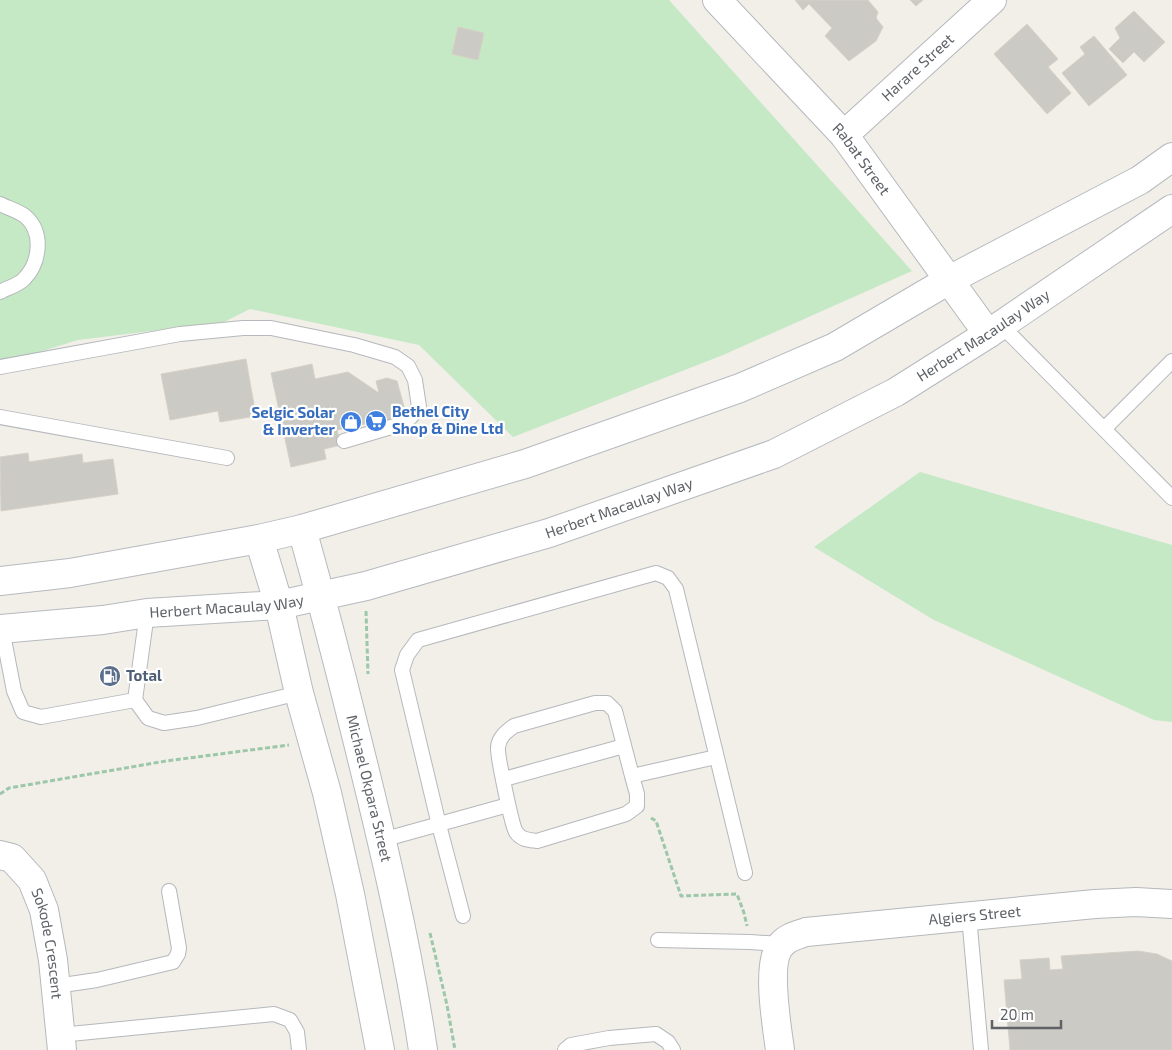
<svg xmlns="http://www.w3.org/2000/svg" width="1172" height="1050" viewBox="0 0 1172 1050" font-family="'Exo 2',sans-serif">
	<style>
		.green { fill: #c5e8c5 }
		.building { fill: #cccac5; stroke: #d6d1c6 }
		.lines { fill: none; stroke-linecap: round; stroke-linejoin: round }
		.service-casing { stroke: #b5b8bc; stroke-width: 16 }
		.minor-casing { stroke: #b5b8bc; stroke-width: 30 }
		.secondary-casing { stroke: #b6babf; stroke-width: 30 }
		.path { stroke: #9cc7a9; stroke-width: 3; stroke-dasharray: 5 2.5; stroke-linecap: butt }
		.service { stroke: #fff; stroke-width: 14 }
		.minor { stroke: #fff; stroke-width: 28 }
		.secondary { stroke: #fff; stroke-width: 28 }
		.labels { text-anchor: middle; stroke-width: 4.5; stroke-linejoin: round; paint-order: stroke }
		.street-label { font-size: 15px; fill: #5f6368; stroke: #fff }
		.shop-label { font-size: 15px; font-weight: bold; fill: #366cbe; stroke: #fff; text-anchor: start }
		.service-label { font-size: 15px; font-weight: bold; fill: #4e5e75; stroke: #fff; text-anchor: start }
	</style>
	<rect width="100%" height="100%" fill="#f1efe8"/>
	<g class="green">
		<path d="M0,0H669L912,271L723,355L513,437L419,345L250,309L224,322L78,340L0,364Z"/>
		<path d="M920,472L1172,545V722L1154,720L934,620L814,547Z"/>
	</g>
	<g class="building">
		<path d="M795,0H868L878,12L876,18L883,27L876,41L849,61L825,36L832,28L809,4L803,10Z"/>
		<path d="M910,0H923L916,6Z"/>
		<path d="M1134,11L1165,42L1144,62L1134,52L1123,63L1109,49L1120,38L1115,28Z"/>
		<path d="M1027,24L1058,59L1048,67L1071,93L1047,114L994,54Z"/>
		<path d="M458,27L484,33L478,60L452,54Z"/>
		<path d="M1094,36L1127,75L1089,106L1062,73L1085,54L1080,47Z"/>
		<path d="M246,359L256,416L220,422L218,411L170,420L161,374Z"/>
		<path d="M312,364L315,379L348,372L379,393L376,381L387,378L397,381L405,410L398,423L374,428L373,422L337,430L341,445L324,449L326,459L291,467L271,373Z"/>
		<path d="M28,453L29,462L82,454L83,463L113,459L118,494L1,511L0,457Z"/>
		<path d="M1138,951L1157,954L1172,961V1050H1010L1004,980L1022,979L1020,960L1049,958L1050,970L1063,969L1061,956Z"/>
	</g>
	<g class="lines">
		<g class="service-casing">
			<g id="service">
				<path d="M0,204C8,208 18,211 25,216C44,232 40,263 24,279C19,285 7,288 0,292"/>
				<path d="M1001,325L1172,498"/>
				<path d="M0,367L180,334L243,328H271L354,345L395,357L408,366L415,380L419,407L411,417L398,425L344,441"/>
				<path d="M0,417L227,458"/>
				<path d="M1104,429L1172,361"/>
				<path d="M2,629L14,691L23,712L41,717L135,700L148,718L164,723L197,718L299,693"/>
				<path d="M135,700L147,613"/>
				<path d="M632,776L637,794V806L626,814L537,841C530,840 521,840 516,832C512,826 497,755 498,747C499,737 506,732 514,726L595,703H607L615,711L632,776L716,757"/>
				<path d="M504,779L624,746"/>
				<path d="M382,840L508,805"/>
				<path d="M463,916L439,825L402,670L407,655L418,640L656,573L668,578L676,589L745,873"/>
				<path d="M969,916L981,1050"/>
				<path d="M658,940L750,942L781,944"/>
				<path d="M56,986L97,980L173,962L178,954L179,948L169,891"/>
				<path d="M60,1035L274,1014L290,1020L297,1032L299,1050"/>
				<path d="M565,1050L571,1045L609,1038L656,1034L668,1042L673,1050"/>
			</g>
		</g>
		<g class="minor-casing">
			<g id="minor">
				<path id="s1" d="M717,0L844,135L988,334"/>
				<path id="s2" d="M844,135L992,0"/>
				<path id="s3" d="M0,855L12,858L32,880L44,910L53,960L62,1050"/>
				<path id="s4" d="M780,1050C777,1027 765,960 782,944C788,937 798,935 806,932L1095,904L1136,902L1172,904"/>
			</g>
		</g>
		<g class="secondary-casing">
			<g id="secondary">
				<path id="s5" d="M302,529C321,597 339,666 356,735C382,839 407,944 423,1050"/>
				<path d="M259,539L279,605L299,693L327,793L350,894L380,1050"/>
				<path d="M0,581L70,573L259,539L302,529L525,464L740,388L835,347L949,280L1140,180L1172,157"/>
				<path id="s6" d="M0,629L103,620L147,613L279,605L366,586L549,533L774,454L896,392L988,334L1172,209"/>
			</g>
		</g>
		<g class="path">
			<path d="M366,611L368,674"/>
			<path d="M0,794L9,788L166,761L289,745"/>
			<path d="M651,818L656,821L681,896L737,894L744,913L747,926"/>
			<path d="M430,933L447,1005L455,1050"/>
		</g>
		<use href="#service" class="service"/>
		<use href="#minor" class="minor"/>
		<use href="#secondary" class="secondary"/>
	</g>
	<defs>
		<g id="supermarket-disc" transform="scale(1.125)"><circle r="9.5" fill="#3f7fe0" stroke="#fff"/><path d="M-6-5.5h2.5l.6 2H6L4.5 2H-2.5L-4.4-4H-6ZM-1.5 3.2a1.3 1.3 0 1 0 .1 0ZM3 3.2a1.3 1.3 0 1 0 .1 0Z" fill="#fff"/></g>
		<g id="shop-disc" transform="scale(1.125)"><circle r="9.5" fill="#3f7fe0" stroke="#fff"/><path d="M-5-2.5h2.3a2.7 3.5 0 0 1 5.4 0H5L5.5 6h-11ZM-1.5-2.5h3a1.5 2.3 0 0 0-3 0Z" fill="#fff"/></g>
		<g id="fuel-disc" transform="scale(1.125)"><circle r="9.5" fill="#5c6f8a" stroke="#fff"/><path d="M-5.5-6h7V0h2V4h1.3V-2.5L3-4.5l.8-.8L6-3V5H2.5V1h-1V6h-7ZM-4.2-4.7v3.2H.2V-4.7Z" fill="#fff"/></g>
	</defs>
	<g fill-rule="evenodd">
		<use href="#supermarket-disc" x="376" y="421"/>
		<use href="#shop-disc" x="351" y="422"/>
		<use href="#fuel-disc" x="110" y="676"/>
	</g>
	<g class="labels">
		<g class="street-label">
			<text dy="5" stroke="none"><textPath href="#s2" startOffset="100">Harare Street</textPath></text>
			<text dy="5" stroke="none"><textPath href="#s1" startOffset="215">Rabat Street</textPath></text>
			<text dy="5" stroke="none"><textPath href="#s6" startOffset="1039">Herbert Macaulay Way</textPath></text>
			<text dy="5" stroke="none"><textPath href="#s6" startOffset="634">Herbert Macaulay Way</textPath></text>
			<text dy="5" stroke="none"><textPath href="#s6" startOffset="228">Herbert Macaulay Way</textPath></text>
			<text dy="5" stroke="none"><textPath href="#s5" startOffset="268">Michael Okpara Street</textPath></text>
			<text dy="5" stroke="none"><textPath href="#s4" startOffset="305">Algiers Street</textPath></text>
			<text dy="5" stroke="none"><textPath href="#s3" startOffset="108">Sokode Crescent</textPath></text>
		</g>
		<g class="shop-label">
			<text x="392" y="417">Bethel City<tspan x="392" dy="17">Shop &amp; Dine Ltd</tspan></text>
			<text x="335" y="418" text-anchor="end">Selgic Solar<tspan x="335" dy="17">&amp; Inverter</tspan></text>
		</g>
		<g class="service-label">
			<text x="126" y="681">Total</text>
		</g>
	</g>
	<path d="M992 1020v8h69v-8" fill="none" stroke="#5f6368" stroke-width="2.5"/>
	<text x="1000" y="1020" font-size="15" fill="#5f6368" stroke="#ffffff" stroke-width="4" paint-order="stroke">20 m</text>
</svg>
